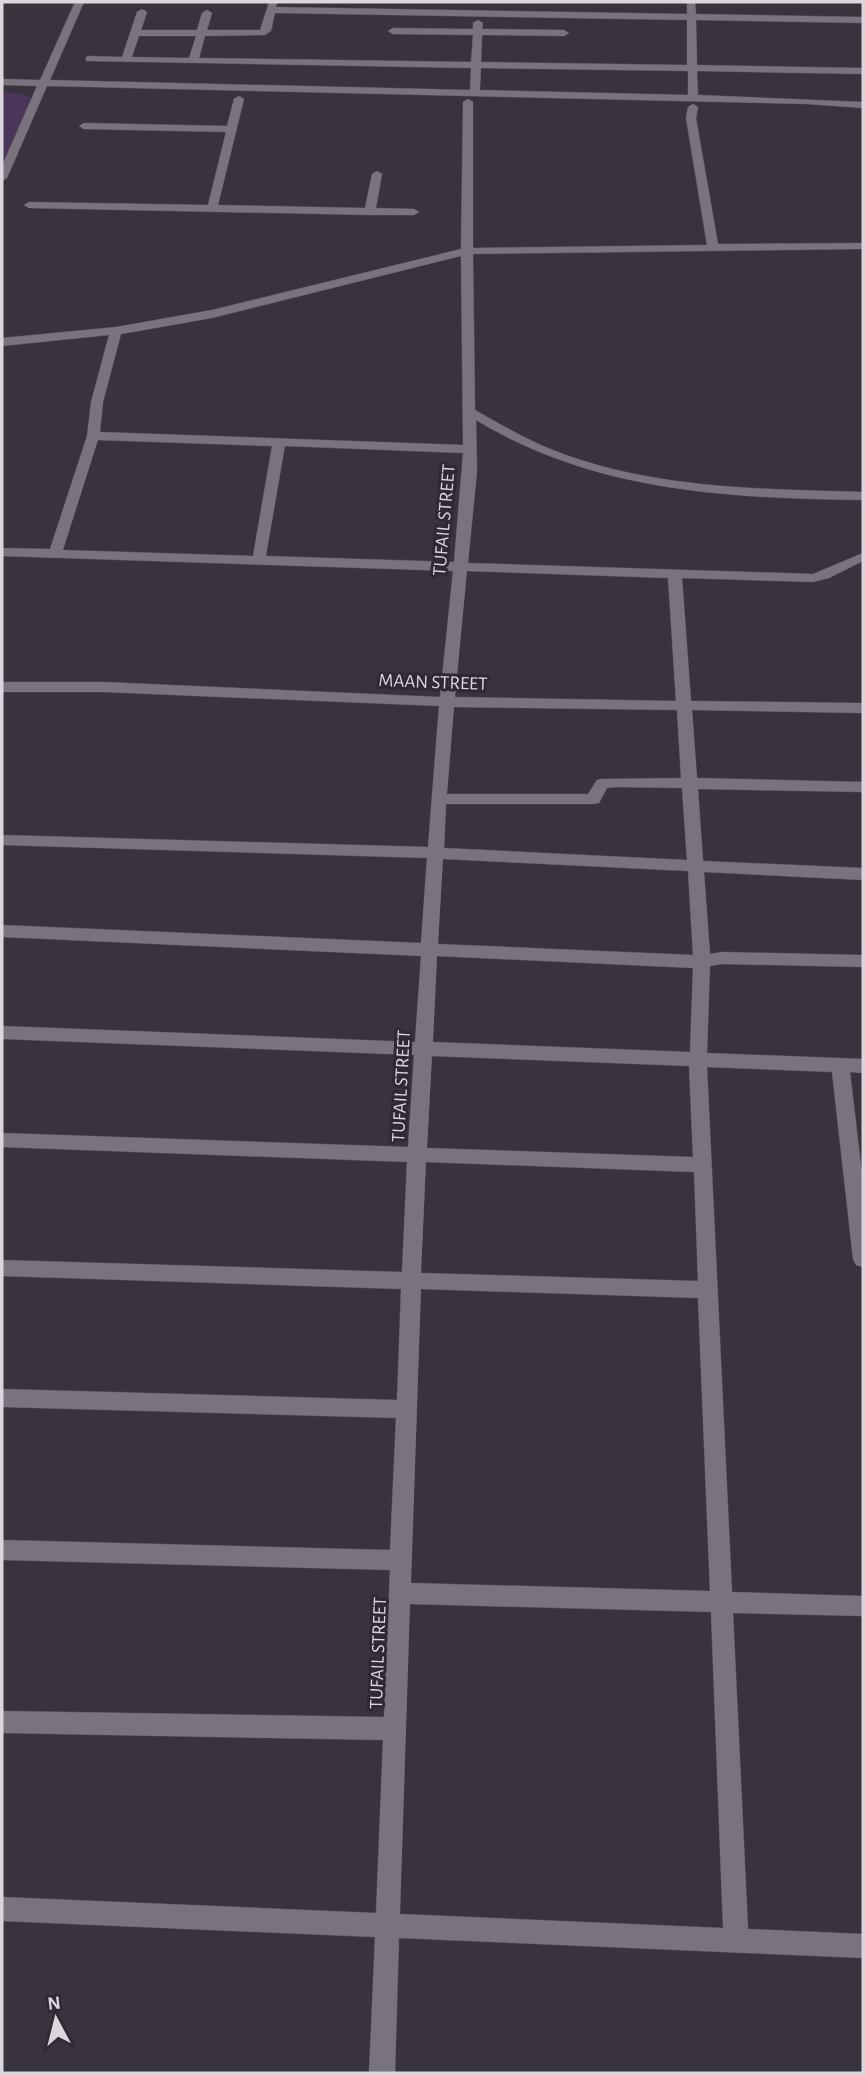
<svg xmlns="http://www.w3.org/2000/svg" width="865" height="2075" viewBox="0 0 865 2075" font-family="'Alegreya Sans',sans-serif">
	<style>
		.green { fill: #4b365b }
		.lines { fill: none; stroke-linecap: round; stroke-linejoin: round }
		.minor-casing { stroke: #544f57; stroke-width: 1 }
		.minor { fill: #79737e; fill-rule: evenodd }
		.labels { text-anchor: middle; stroke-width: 6; stroke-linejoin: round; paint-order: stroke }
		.street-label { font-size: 19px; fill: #d9d6dc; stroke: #2e2932 }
	</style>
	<rect width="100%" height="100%" fill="#38333d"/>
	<path class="green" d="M2,93H20L34,100L2,168Z"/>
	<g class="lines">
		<g class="minor-casing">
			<g id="minor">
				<path d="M75,2H84L50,80L470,90L471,68L86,61V57L89,56L122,57L137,12L142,9L147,12L141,30H197L202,13L207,10L212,13L207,30H260L269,2H277L276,7L687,14V2H695L696,14L863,17V23L696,20L697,65L863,68V74L697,71L698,95L863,102V108L807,104L47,86L7,178L2,181V166L37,86L2,85V79L40,80ZM275,13L687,20V65L481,62L482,35L564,36L569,33L564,30L482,29L483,23L478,20L473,23V29L393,28L388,31L393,34L473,35L471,62L199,58L205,36L265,35L271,31ZM139,36H196L189,58L132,57ZM481,68L688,71V95L480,90Z"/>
				<path d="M239,96L244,99L218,205L365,208L372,174L377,171L382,174L376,208L414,209L419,212L414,215H370L29,208L24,205L29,202L208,205L226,132L84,129L79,126L84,123L227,126L234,99Z"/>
				<path d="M468,99L473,102V248L707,245L686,118L688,107L693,104L698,107L696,118L718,244L863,243V249L473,254L475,410C505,427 534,444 566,455C661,489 764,489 863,492V500C728,498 595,492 476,420L477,471L468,563L813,574L863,553V561L829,578L813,582L682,578L691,701L863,703V713L692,710L697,778L863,782V792L698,789L703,861L863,868V880L704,872L710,954L722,952L863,955V967L722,964L710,966L707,1053L863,1059V1073L850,1072L863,1183V1267L856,1265L853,1259L832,1072L707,1067L732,1592L863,1596V1616L733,1613L748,1929L863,1934V1958L399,1938L395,2073H369L375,1937L2,1921V1897L376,1913L383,1740L2,1733V1711L384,1717L390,1570L2,1560V1540L390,1550L396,1418L2,1407V1389L397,1400L401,1289L2,1276V1260L402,1272L407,1162L2,1147V1133L408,1147L414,1055L2,1039V1026L415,1042L421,956L2,937V925L421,943L427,858L2,845V835L428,847L439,706L103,692H2V682H103L440,697L453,571L2,556V548L50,549L87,436L91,402L109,335L2,346V338L116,327L212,310L461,249L463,102ZM461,256L463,445L100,432L103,402L121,334L212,318ZM98,440L272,446L253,556L63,550ZM285,446L463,453L454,562L266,556ZM467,571L668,578L676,701L455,697ZM454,707L677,710L681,778L602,779L597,780L588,794H447ZM617,787L682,788L687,860L444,848L446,804H593L599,803L607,788ZM443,859L688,871L693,955L438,944ZM437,956L693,968L690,1052L433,1042ZM432,1056L689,1066L693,1157L427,1148ZM426,1162L694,1172L698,1281L421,1273ZM421,1289L698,1298L710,1591L411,1583ZM410,1604L711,1612L723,1928L400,1914Z"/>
			</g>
		</g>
		<use href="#minor" class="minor"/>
	</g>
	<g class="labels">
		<g class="street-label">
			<text transform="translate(443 520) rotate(-85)" y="7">TUFAIL STREET</text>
			<text transform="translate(433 681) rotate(2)" y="7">MAAN STREET</text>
			<text transform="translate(400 1086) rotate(-87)" y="7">TUFAIL STREET</text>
			<text transform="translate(377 1653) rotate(-88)" y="7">TUFAIL STREET</text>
		</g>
	</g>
	<rect width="865" height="2075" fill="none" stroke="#d9d6dc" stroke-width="7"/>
	<g transform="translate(56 2019) rotate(353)" stroke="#2e2932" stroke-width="5" paint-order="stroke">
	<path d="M0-5L12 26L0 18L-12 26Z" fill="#d9d6dc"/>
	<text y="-10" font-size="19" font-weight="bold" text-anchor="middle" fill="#d9d6dc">N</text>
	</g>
</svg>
